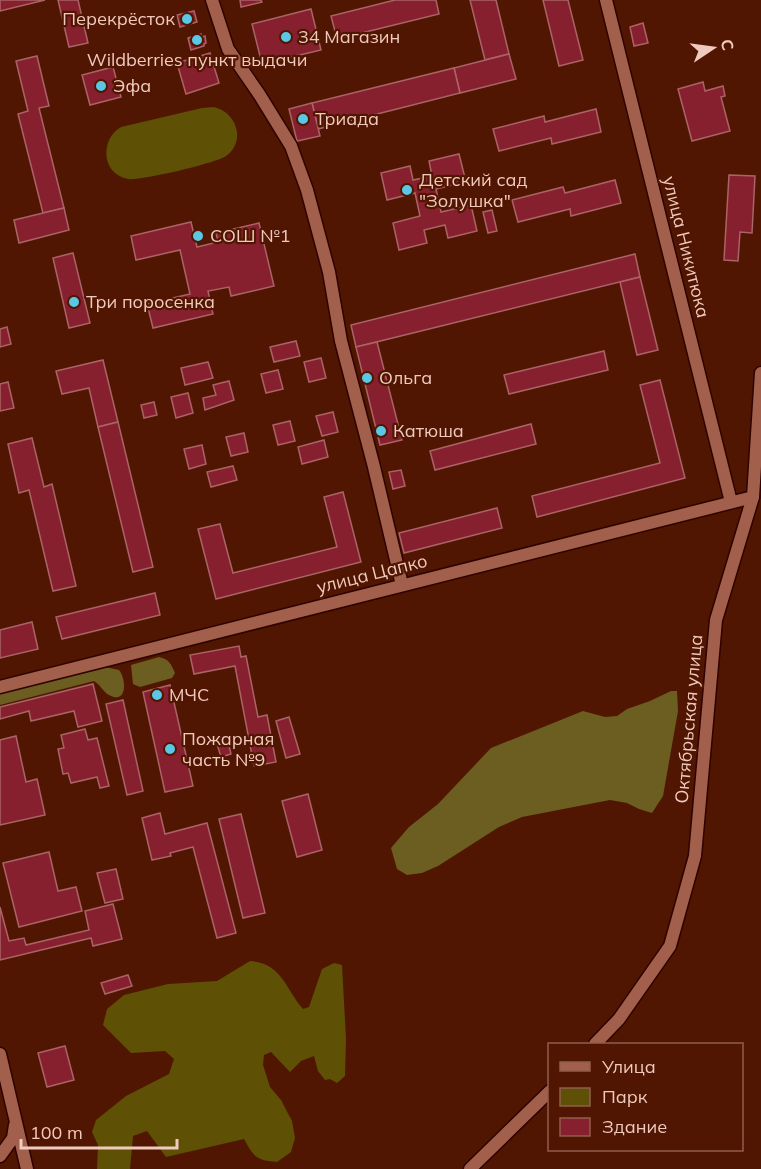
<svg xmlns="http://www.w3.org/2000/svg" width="761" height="1169" viewBox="0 0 761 1169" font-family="Mulish,sans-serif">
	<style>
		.green { fill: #5e5004 }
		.forest { fill: #6b5e20 }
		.building { fill: #87202e; stroke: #aa6366; stroke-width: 1.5 }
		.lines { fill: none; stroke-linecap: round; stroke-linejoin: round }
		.minor-casing { stroke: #2e0300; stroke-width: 15 }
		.minor { stroke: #a25f4b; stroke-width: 12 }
		.poi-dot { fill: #5ac8e5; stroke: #511602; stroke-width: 2 }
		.labels { text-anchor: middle; stroke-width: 4.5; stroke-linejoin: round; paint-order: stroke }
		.poi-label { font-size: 18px; fill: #f0cabe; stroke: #511602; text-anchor: start }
		.street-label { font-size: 18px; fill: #f0cabe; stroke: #511602 }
	</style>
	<rect width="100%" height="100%" fill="#511602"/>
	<g class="green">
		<path d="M214,107C226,110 235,119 237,132C238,142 234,150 226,156C217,163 140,181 128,179C101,174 100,139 121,127L202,108Z"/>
		<path d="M250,961C282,963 285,988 303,1009L309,1007L322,969L334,963L342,965L346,1039L345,1076L337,1083L330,1079L325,1080L318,1071L314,1056L301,1061L290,1072L271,1052L264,1055L263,1065L270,1087L281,1100L292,1121L295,1138L291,1152L277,1162C256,1160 254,1157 244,1139L166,1157L147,1131L133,1136L130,1169H97L98,1145L92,1132L96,1120L126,1096L169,1074L174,1059L165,1051L131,1053L103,1025L107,1009L124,995L168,984L217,981Z"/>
	</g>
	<g class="forest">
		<path d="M159,657C169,659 171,664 175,673L172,678L140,687L133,684L131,665Z"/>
		<path d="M105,667L119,670C127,680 127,705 109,695C103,692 101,685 94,681L0,705V693Z"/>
		<path d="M671,691H677L678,711L663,796L652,813L639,809L627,803L610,800L522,817L499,827L438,866L422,873L407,875L397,869L391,848L409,827L438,804L491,748L583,711L605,717L617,716L627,709L650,701Z"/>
	</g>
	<g class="building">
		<path d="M0,0H45L0,11Z"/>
		<path d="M58,0H78L88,43L69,47Z"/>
		<path d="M240,0H261L262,2L241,7Z"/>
		<path d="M395,0H436L439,14L337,39L331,16Z"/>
		<path d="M470,0H496L509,54L485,60Z"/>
		<path d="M543,0H568L583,60L559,66Z"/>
		<path d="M311,9L321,50L262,64L252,24Z"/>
		<path d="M194,11L197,22L180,27L177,15Z"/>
		<path d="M643,23L648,43L634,46L630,27Z"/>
		<path d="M201,34L202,37L205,36L206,43L204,44V46L191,50L188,38Z"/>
		<path d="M210,53L219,83L186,94L177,63Z"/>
		<path d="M509,54L516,79L460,93L454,68Z"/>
		<path d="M37,56L49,106L39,108L64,208L43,213L18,114L28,111L16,61Z"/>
		<path d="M113,67L121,97L90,105L82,75Z"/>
		<path d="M454,68L460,93L318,129L312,103Z"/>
		<path d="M703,82L705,91L723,86L725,96L721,97L730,131L692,141L678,89Z"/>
		<path d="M312,103L320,136L297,141L289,109Z"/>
		<path d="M596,109L601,132L552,144L551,138L499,151L493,129L544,116L545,122Z"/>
		<path d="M459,154L466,182L436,189L441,212L471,205L477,231L448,238L445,225L424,230L427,243L399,250L393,223L420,216L415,193L387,200L381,173L410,166L413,180L432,176L429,161Z"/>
		<path d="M729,175L755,176L752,233L740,232L738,261L724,260Z"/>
		<path d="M615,180L621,203L571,216L570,209L518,222L512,200L563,187L565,193Z"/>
		<path d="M64,208L69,230L19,243L14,220Z"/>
		<path d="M492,210L497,231L488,233L483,212Z"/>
		<path d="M191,222L197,247L218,242L216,233L259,223L274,286L231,296L229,287L208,291L213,314L153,328L147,304L190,294L180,250L136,260L131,236Z"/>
		<path d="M73,253L90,323L69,328L53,258Z"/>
		<path d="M635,254L640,277L356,347L351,325Z"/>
		<path d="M640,277L658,350L637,355L620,282Z"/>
		<path d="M7,327L11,344L0,347V329Z"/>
		<path d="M296,341L300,356L274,362L270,347Z"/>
		<path d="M377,342L402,440L380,445L356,347Z"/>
		<path d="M604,351L608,370L509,394L504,375Z"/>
		<path d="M321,358L326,378L309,382L304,362Z"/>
		<path d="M103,360L118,422L98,427L89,388L62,394L56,371Z"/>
		<path d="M208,362L213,378L185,385L181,368Z"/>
		<path d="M278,370L283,389L266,393L261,374Z"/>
		<path d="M660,380L685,478L537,517L532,496L660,463L640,385Z"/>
		<path d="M229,381L234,400L205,410L203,398L216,395L213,385Z"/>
		<path d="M8,382L14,408L0,411V384Z"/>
		<path d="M188,393L193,413L176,418L171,397Z"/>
		<path d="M154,402L157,415L144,418L141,405Z"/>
		<path d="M333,412L338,432L322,436L316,416Z"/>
		<path d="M290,421L295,441L278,445L273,425Z"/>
		<path d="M118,422L153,567L133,572L98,427Z"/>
		<path d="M531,424L536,444L435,470L430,451Z"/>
		<path d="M244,433L248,452L231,456L226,437Z"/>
		<path d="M32,438L44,487L52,484L76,586L53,591L29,490L19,493L8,444Z"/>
		<path d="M324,440L328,457L302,464L298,447Z"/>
		<path d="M202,445L206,464L189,469L184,449Z"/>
		<path d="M233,466L237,480L211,487L207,472Z"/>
		<path d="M401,470L405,486L393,489L389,472Z"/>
		<path d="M343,492L361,562L216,599L198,529L220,524L233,573L337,547L324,497Z"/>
		<path d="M497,508L502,528L404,553L399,533Z"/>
		<path d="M155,593L160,615L62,639L56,617Z"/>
		<path d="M32,622L38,649L0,658V630Z"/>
		<path d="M239,646L241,657L246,656L258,717L267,715L276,762L254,766L235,666L194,674L190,655Z"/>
		<path d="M93,684L102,721L78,727L74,711L31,721L29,711L0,719V707Z"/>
		<path d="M170,685L193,786L165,792L143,692Z"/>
		<path d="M123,700L143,791L127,795L106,704Z"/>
		<path d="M289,717L300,754L286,758L276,721Z"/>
		<path d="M85,729L88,740L97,738L109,786L100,788L97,777L71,783L68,773L63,774L58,749L64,748L61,735Z"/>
		<path d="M16,736L26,782L37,779L45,815L0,825V740Z"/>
		<path d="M228,742L231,754L221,757L217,744Z"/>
		<path d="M308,794L322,850L297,857L282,801Z"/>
		<path d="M160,813L165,834L207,823L236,933L217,938L193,847L170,853L171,856L152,860L142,818Z"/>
		<path d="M241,814L265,913L243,918L219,819Z"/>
		<path d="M49,852L58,891L76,887L82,911L19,927L3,863Z"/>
		<path d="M116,869L123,899L105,903L97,873Z"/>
		<path d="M113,904L122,939L93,946L91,938L0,960V907L9,941L24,938L26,945L89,930L85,911Z"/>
		<path d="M128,975L132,986L105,994L101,983Z"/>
		<path d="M65,1046L74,1080L47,1087L38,1053Z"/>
	</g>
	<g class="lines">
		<g class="minor-casing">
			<g id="minor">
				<path d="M212,0L228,49L259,94L291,146L307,190L329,272L341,341L374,467L402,585"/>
				<path d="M606,0L731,502"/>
				<path d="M0,687L753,497"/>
				<path d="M595,1044L619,1019L670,946L695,856L716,620L753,497L761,373"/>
				<path d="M0,1054L27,1169"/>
				<path d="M0,1156L13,1138L15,1125"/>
				<path d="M470,1169L550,1091"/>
			</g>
		</g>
		<use href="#minor" class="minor"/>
	</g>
	<g class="poi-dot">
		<circle cx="187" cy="19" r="6"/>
		<circle cx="286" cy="37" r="6"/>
		<circle cx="197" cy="40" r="6"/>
		<circle cx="101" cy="86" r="6"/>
		<circle cx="303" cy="119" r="6"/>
		<circle cx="407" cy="190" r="6"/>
		<circle cx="198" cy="236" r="6"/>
		<circle cx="74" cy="302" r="6"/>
		<circle cx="367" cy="378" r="6"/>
		<circle cx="381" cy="431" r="6"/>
		<circle cx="157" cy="695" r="6"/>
		<circle cx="170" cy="749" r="6"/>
	</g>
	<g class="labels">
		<g class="poi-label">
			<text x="175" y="25" text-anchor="end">Перекрёсток</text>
			<text x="298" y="43">34 Магазин</text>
			<text x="197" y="66" text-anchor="middle">Wildberries пункт выдачи</text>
			<text x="113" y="92">Эфа</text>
			<text x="315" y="125">Триада</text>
			<text x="419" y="186">Детский сад<tspan x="419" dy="21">"Золушка"</tspan></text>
			<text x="210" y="242">СОШ №1</text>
			<text x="86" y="308">Три поросенка</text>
			<text x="379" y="384">Ольга</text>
			<text x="393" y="437">Катюша</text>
			<text x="169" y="701">МЧС</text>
			<text x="182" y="745">Пожарная<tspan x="182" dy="21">часть №9</tspan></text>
		</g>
		<g class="street-label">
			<text transform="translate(686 247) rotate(76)" y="6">улица Никитюка</text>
			<text transform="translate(372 574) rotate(-14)" y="6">улица Цапко</text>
			<text transform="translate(689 719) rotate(-85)" y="6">Октябрьская улица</text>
		</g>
	</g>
	<rect x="548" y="1043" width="195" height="108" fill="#511602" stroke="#915e4d" stroke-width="1.5"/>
	<rect x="560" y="1062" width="30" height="9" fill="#a25f4b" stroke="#915e4d" stroke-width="1.5"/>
	<text x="602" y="1073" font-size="18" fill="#f0cabe">Улица</text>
	<rect x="560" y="1088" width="30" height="18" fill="#5e5004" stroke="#915e4d" stroke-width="1.5"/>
	<text x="602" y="1103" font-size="18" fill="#f0cabe">Парк</text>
	<rect x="560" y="1118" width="30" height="18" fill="#87202e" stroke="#915e4d" stroke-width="1.5"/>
	<text x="602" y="1133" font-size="18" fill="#f0cabe">Здание</text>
	<g transform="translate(713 48) rotate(77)" stroke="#511602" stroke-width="4.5" paint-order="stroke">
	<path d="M0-4.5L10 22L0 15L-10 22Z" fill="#f0cabe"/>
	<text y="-9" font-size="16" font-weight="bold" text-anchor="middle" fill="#f0cabe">С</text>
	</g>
	<path d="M21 1139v9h156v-9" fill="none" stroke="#f0cabe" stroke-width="3"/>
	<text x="30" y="1139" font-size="18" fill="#f0cabe" stroke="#511602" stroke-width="4.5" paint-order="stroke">100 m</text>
</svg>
